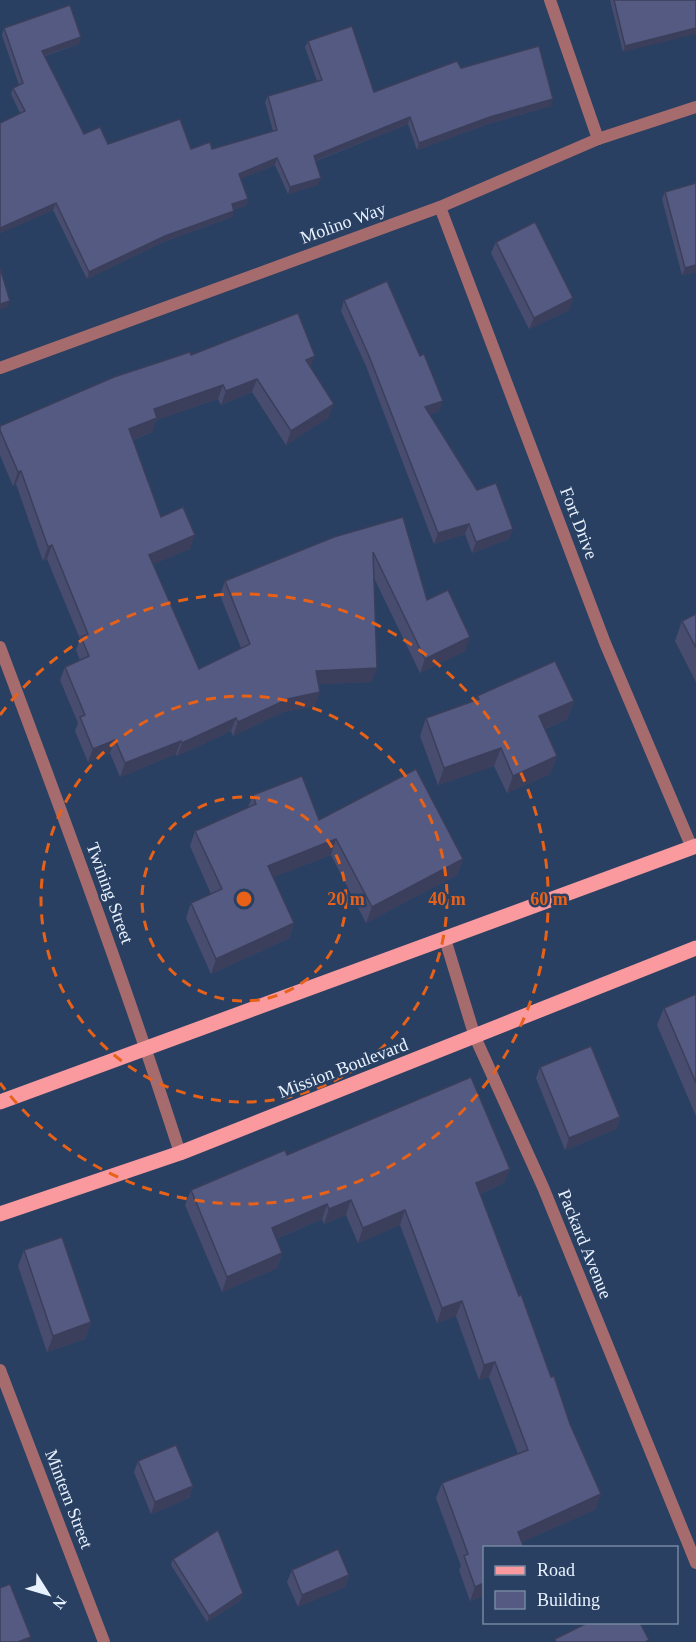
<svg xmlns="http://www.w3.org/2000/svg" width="696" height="1642" viewBox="0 0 696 1642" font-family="Georgia,serif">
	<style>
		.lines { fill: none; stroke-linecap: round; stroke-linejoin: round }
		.street { stroke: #a66b6d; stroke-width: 12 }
		.primary { stroke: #fa9a9e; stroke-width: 15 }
		.wall { fill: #484d70 }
		.shaded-wall { fill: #3b3f5b }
		.building { fill: #545a82; stroke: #3b3f5b; stroke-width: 1.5 }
		.ring { fill: none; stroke: #e86118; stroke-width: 3; stroke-dasharray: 10 8 }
		.labels { text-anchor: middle; stroke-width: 5; stroke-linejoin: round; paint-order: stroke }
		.street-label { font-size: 18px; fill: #e8f1fe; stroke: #294062 }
		.centre { fill: #e86118; stroke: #294062; stroke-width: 3 }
		.ring-label { font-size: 18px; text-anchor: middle; font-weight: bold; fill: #e86118; stroke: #294062; stroke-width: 5; stroke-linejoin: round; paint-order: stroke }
	</style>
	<rect width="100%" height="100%" fill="#294062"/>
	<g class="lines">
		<g class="street">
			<path d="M550,0L598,139"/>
			<path d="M440,207L605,643L692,848"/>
			<path d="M0,368L440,207L598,139L696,107"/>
			<path d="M0,647C63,815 125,982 180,1153"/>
			<path d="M445,939L475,1037L543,1187L696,1563"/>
			<path d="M0,1370L104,1642"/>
		</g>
		<g class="primary">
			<path d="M0,1102L696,846"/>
			<path d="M0,1214L180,1153L696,948"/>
		</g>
	</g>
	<g class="wall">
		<path d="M610,0H696L623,52Z"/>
		<path d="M4,28L79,44L45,56L84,134L108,144L212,149L273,131L265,102L268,96L317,81L305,47L308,41L374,92L461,68L551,106L488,124L417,150L408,124L316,161L318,185L288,194L275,165L240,179L248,199L246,206L234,209L232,217L163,242L87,279L53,210L0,233V123L20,113L11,94L13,88L19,85L2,35Z"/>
		<path d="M665,192L696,272L682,275L662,199Z"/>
		<path d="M496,242L573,298L569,310L529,329L491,253Z"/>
		<path d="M344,300L439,411L429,415L509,539L472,553L465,534L434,544L366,366L341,311Z"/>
		<path d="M191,355L311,367L329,417L286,445L252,392L221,405L218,399L156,420L152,432L133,440L161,517L190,549L153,564L199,669L241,648L220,595L225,581L403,517L427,600L465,651L420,673L374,578L372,682L318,684L315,706L283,712L233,736L231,731L177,756L176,754L120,777L110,753L88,762L75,731L78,723L60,680L65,667L80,660L76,650L80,639L47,559L43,561L16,484L13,486L0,455V426Z"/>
		<path d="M696,614V682L675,641L682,621Z"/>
		<path d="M477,696L574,701L567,719L545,729L557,756L550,774L507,793L494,766L438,785L420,736L426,718L476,700Z"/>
		<path d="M253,795L319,820L463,859L457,875L366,923L331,855L273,877L294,923L289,938L211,974L186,918L191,903L211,894L190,846L195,831L248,807Z"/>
		<path d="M696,994V1116L657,1025L664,1008Z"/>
		<path d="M540,1067L620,1117L616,1129L565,1150L536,1078Z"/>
		<path d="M287,1155L504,1183L480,1194L596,1509L522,1542L484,1548V1596L470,1601L459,1570L461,1566L436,1498L442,1483L518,1454L489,1377L479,1380L456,1316L437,1323L400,1225L358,1243L346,1215L324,1224L322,1219L276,1239L282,1253L277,1268L222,1292L185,1205L191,1190Z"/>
		<path d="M24,1250L91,1322L85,1339L47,1352L18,1266Z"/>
		<path d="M138,1461L193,1486L189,1498L151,1514L134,1472Z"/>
		<path d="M173,1559L241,1600L207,1622L171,1565Z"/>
		<path d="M292,1570L349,1575L345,1587L298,1607L287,1582Z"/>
	</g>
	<g class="shaded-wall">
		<path d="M696,28V34L623,52L625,46Z"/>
		<path d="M81,37L79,44L40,57L42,51Z"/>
		<path d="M553,99L551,106L488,124L417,150L419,143L490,117Z"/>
		<path d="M410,117L408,124L312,162L314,156Z"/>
		<path d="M277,158L275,165L236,181L239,174Z"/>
		<path d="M321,178L318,185L288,194L290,187Z"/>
		<path d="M248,199L246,206L230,211L232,204Z"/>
		<path d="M56,203L53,210L0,233V228Z"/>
		<path d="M234,211L232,217L163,242L87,279L89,272L165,236Z"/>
		<path d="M696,265V272L682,275L685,268Z"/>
		<path d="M573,298L569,310L529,329L534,318Z"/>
		<path d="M10,301L8,307L0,310V304Z"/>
		<path d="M315,356L310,369L306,360Z"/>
		<path d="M257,379L252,392L221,405L226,391Z"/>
		<path d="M223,385L218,399L156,420L152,432L124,443L129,429L154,409Z"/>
		<path d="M443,401L439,411L421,418L425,407Z"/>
		<path d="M334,404L329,417L286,445L291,431Z"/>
		<path d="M21,471L16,484L13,486L18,472Z"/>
		<path d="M469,524L465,534L434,544L438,533Z"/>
		<path d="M513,529L509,539L472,553L476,542Z"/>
		<path d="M195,535L190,549L144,568L149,555Z"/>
		<path d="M52,545L47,559L43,561L48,547Z"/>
		<path d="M470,637L465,651L420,673L425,659Z"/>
		<path d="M377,668L372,682L311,685L316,671Z"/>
		<path d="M320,692L315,706L283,712L233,736L238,722L288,699Z"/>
		<path d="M574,701L567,719L533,734L539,716Z"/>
		<path d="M236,718L231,731L177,756L182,743Z"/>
		<path d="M115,740L110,753L88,762L93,749Z"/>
		<path d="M181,741L176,754L120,777L125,763Z"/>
		<path d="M501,748L494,766L438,785L444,768Z"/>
		<path d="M557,756L550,774L507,793L513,776Z"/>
		<path d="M336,839L331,855L263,881L268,866Z"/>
		<path d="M463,859L457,875L366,923L372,907Z"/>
		<path d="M294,923L289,938L211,974L216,959Z"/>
		<path d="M620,1117L616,1129L565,1150L569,1138Z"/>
		<path d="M510,1169L504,1183L470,1198L476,1183Z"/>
		<path d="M351,1200L346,1215L324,1224L329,1209Z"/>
		<path d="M327,1204L322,1219L266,1243L272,1228Z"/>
		<path d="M405,1210L400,1225L358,1243L363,1228Z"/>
		<path d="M282,1253L277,1268L222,1292L227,1277Z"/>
		<path d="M462,1301L456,1316L437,1323L442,1308Z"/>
		<path d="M91,1322L85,1339L47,1352L53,1336Z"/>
		<path d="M495,1362L489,1377L479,1380L484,1365Z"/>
		<path d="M193,1486L189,1498L151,1514L155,1502Z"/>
		<path d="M601,1494L596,1509L513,1546L518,1532Z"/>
		<path d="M349,1575L345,1587L298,1607L302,1595Z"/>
		<path d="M484,1583V1596L470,1601L475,1587Z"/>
		<path d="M243,1593L241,1600L207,1622L209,1616Z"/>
		<path d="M31,1637L29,1642H18Z"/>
	</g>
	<g class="building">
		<path d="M614,0H696V28L625,46Z"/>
		<path d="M70,5L81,37L42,51L84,134L100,127L108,144L180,119L191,149L210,142L212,149L277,130L268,96L322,80L308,41L352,26L374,92L457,61L461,68L539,46L553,99L490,117L419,143L410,117L314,156L321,178L290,187L277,158L239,174L248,199L232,204L234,211L165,236L89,272L56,203L0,228V123L25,111L13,88L23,83L4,28Z"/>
		<path d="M696,183V265L685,268L665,192Z"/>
		<path d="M535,222L573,298L534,318L496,242Z"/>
		<path d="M0,268L10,301L0,304Z"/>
		<path d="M387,281L420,356L424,354L443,401L425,407L477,490L496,483L513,529L476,542L469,524L438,533L369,356L344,300Z"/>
		<path d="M298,313L315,356L306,360L334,404L291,431L257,379L226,391L223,385L154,409L157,418L129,429L161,517L183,507L195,535L149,555L199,669L250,644L225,581L334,537L403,517L427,600L448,590L470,637L425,659L373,552L377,668L316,671L320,692L288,699L238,722L236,718L182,743L181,741L125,763L115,740L93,749L80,717L85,715L65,667L89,656L81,637L88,634L52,545L48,547L21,471L18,472L0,430V426L114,377L190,352L191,355Z"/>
		<path d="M696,614V648L682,621Z"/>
		<path d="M555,661L574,701L539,716L557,756L513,776L501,748L444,768L426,718L479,699L477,696Z"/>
		<path d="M416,769L463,859L372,907L336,839L268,866L294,923L216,959L191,903L222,889L195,831L256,804L253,795L302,776L319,820Z"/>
		<path d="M696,994V1083L664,1008Z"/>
		<path d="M591,1046L620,1117L569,1138L540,1067Z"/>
		<path d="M471,1077L510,1169L476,1183L519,1296L521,1294L551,1377L554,1376L570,1424L601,1494L518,1532L524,1548H484V1583L475,1587L464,1556L468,1554L442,1483L528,1450L495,1362L484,1365L462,1301L442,1308L405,1210L363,1228L351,1200L329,1209L327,1204L272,1228L282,1253L227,1277L191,1190L285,1150L287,1155Z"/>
		<path d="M62,1237L91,1322L53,1336L24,1250Z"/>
		<path d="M176,1445L193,1486L155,1502L138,1461Z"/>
		<path d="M218,1530L243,1593L209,1616L173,1559Z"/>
		<path d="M338,1549L349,1575L302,1595L292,1570Z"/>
		<path d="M10,1584L31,1637L18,1642H0V1588Z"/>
		<path d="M587,1623H640L649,1640L645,1642H556L555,1639Z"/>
	</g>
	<g class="ring">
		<circle cx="244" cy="899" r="102"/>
		<circle cx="244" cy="899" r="203"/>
		<path d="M0 715A305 305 0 1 1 0 1083"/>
	</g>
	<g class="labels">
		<g class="street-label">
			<text transform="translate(343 223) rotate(-20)" y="6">Molino Way</text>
			<text transform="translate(579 523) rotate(69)" y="6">Fort Drive</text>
			<text transform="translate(110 893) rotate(70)" y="6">Twining Street</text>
			<text transform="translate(343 1068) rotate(-21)" y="6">Mission Boulevard</text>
			<text transform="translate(585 1244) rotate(68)" y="6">Packard Avenue</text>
			<text transform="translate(69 1499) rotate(69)" y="6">Mintern Street</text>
		</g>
	</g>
	<circle cx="244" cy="899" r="9" class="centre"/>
	<g class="ring-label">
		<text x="346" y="905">20 m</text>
		<text x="447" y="905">40 m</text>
		<text x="549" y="905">60 m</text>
	</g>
	<rect x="483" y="1546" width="195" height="78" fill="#294062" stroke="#7587a0" stroke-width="1.5"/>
	<rect x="495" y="1566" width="30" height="9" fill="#fa9a9e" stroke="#7587a0" stroke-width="1.5"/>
	<text x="537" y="1576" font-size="18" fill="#e8f1fe">Road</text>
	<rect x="495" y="1591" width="30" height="18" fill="#545a82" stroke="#7587a0" stroke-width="1.5"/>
	<text x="537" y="1606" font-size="18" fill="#e8f1fe">Building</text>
	<g transform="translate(48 1594) rotate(127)" stroke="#294062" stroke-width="4.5" paint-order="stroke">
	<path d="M0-4.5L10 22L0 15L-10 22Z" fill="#e8f1fe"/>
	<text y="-9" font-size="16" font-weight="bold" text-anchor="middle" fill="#e8f1fe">N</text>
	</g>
</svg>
